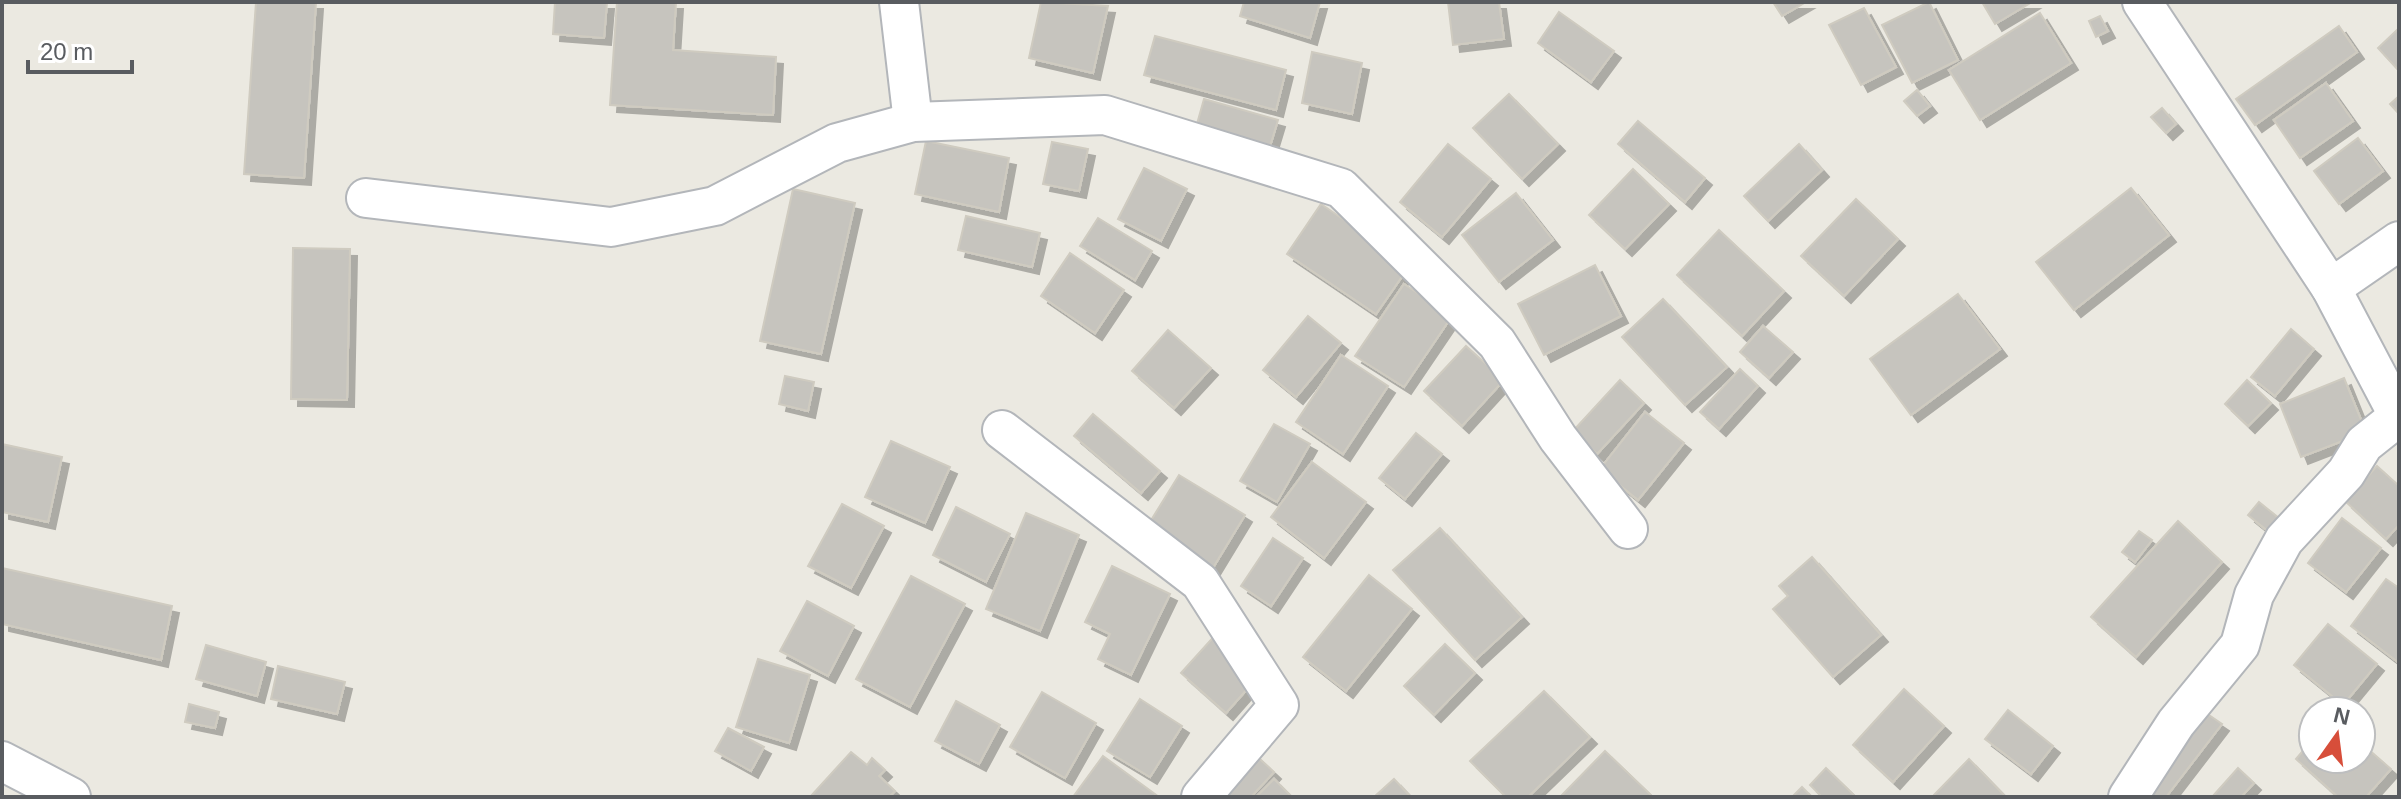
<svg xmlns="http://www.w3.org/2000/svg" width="2401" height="799" viewBox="0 0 2401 799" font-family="Arial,sans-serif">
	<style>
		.building { fill: #c6c4be; stroke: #cfcbc0; stroke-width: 2; filter: url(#shadow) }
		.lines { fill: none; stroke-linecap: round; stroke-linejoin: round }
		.minor-casing { stroke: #b3b6ba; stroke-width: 42 }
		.minor { stroke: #fff; stroke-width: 38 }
	</style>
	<defs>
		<filter id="shadow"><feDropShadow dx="7" dy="7" stdDeviation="0" flood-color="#0004"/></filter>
	</defs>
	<rect width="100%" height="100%" fill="#ebe9e1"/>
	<g class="building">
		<path d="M256,2H316L304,178L244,174Z"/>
		<path d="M555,2H607L604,38L553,34Z"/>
		<path d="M617,2H676L673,50L776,57L773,115L610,105Z"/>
		<path d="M1041,2L1108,6L1093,73L1029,58Z"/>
		<path d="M1244,2H1320L1310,38L1240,16Z"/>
		<path d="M1448,2H1499L1504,39L1453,45Z"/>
		<path d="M1773,2H1806L1782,16Z"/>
		<path d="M1929,2L1958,60L1912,83L1882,25Z"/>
		<path d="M1982,2H2032L1995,24Z"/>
		<path d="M1864,8L1896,67L1861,85L1829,25Z"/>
		<path d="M1559,12L1614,51L1591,82L1538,43Z"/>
		<path d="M2040,13L2071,63L1980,120L1949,70Z"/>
		<path d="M2100,16L2108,31L2096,37L2089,21Z"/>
		<path d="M2339,26L2357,52L2255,125L2236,99Z"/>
		<path d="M2399,28V71L2378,48Z"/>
		<path d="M1155,36L1286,70L1276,110L1144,75Z"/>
		<path d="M1312,52L1362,63L1352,114L1302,103Z"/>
		<path d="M2326,83L2353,121L2300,158L2274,120Z"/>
		<path d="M1917,90L1930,106L1917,116L1904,101Z"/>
		<path d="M1509,94L1558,144L1522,179L1473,128Z"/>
		<path d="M2399,96V114L2390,104Z"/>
		<path d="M1204,99L1278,120L1268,153L1195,131Z"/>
		<path d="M2162,108L2176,124L2166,133L2151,117Z"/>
		<path d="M1638,121L1705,178L1685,202L1618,144Z"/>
		<path d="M2358,138L2383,171L2339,204L2314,171Z"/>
		<path d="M926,141L1009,158L999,212L915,194Z"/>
		<path d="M1052,142L1088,149L1079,191L1043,184Z"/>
		<path d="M1448,144L1491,179L1442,237L1400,202Z"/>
		<path d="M1799,144L1822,170L1768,221L1744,196Z"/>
		<path d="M1144,168L1187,189L1161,241L1118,219Z"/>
		<path d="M1633,169L1669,204L1625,249L1589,215Z"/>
		<path d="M2131,188L2169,235L2074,310L2036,262Z"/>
		<path d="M793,189L855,203L821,354L760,341Z"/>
		<path d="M1516,193L1553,240L1499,282L1462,235Z"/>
		<path d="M1856,199L1898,239L1844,296L1801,256Z"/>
		<path d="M1321,204L1410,265L1376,314L1287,254Z"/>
		<path d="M966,216L1040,233L1032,267L958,250Z"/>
		<path d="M1098,218L1152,251L1135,280L1080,246Z"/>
		<path d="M1719,230L1784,291L1742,336L1677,275Z"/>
		<path d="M293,248L350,249L347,400L291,399Z"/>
		<path d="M1070,253L1124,290L1095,333L1041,296Z"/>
		<path d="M1595,265L1621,316L1544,355L1518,304Z"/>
		<path d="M1404,284L1452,316L1404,387L1355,356Z"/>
		<path d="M1958,294L2000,349L1911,415L1870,359Z"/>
		<path d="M1663,299L1727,367L1685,405L1622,337Z"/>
		<path d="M1308,316L1341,343L1296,397L1263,370Z"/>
		<path d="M1763,326L1793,352L1769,378L1740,352Z"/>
		<path d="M2291,329L2314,349L2275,396L2251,377Z"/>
		<path d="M1168,330L1211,368L1174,408L1132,371Z"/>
		<path d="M1466,346L1504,380L1462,426L1424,391Z"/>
		<path d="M1341,355L1388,386L1343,454L1296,422Z"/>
		<path d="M1740,369L1758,386L1719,429L1700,412Z"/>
		<path d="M785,376L814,382L808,411L779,404Z"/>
		<path d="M2344,378L2366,432L2301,457L2280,404Z"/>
		<path d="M1620,380L1644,403L1597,454L1573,431Z"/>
		<path d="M2247,380L2271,403L2248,426L2225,404Z"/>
		<path d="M1645,412L1684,443L1638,500L1600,469Z"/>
		<path d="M1093,414L1160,471L1141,493L1074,436Z"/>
		<path d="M1274,424L1310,444L1277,502L1240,481Z"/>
		<path d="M1416,433L1442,454L1405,499L1379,478Z"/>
		<path d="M891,441L950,467L925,523L865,497Z"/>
		<path d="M2,444L62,457L48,522L2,512Z"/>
		<path d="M1312,462L1366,502L1324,558L1271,517Z"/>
		<path d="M2377,466L2399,486V525L2386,539L2345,501Z"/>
		<path d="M1179,475L1245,515L1211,571L1145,530Z"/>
		<path d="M2259,502L2280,519L2269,532L2248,515Z"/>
		<path d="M842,504L884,526L851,588L808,566Z"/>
		<path d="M956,507L1010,534L986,582L933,555Z"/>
		<path d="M1026,513L1079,535L1040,631L986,609Z"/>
		<path d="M2342,518L2381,548L2346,592L2308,563Z"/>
		<path d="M2178,521L2222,562L2136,657L2091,617Z"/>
		<path d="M1440,528L1522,617L1475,660L1393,570Z"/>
		<path d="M2139,531L2152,540L2135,562L2122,552Z"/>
		<path d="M1273,538L1303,558L1271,606L1241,586Z"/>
		<path d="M1812,557L1881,635L1833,677L1773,609L1788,596L1779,586Z"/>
		<path d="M1112,566L1170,594L1131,675L1098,659L1110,634L1085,622Z"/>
		<path d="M2,568L172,606L161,660L2,624Z"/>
		<path d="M1369,575L1412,609L1346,691L1303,657Z"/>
		<path d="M911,576L965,604L910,707L856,679Z"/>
		<path d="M2386,579L2399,588V663L2351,626Z"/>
		<path d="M807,601L854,626L828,676L780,651Z"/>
		<path d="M2328,624L2377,664L2343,705L2294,665Z"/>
		<path d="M1219,631L1263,671L1226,713L1181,673Z"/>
		<path d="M1445,644L1475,673L1434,715L1404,686Z"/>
		<path d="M206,645L266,662L257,696L196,679Z"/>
		<path d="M758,659L810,675L789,743L736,727Z"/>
		<path d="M278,666L345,682L337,714L271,699Z"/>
		<path d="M1904,689L1944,726L1893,782L1853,745Z"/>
		<path d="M1544,691L1590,737L1528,797H1506L1470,761Z"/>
		<path d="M1042,692L1096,723L1065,778L1010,747Z"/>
		<path d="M1140,699L1182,726L1150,777L1107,751Z"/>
		<path d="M956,701L1000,725L979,764L935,741Z"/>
		<path d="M189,704L219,712L215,728L185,722Z"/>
		<path d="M2008,710L2053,746L2031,774L1985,739Z"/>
		<path d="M2206,713L2222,724L2166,797H2142Z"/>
		<path d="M728,728L764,747L751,771L715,751Z"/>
		<path d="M1234,735L1274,772L1251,797H1200L1187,785Z"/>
		<path d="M2313,739V759H2361V743L2391,769L2366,797H2338L2296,759Z"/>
		<path d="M1605,751L1652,796L1560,797Z"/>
		<path d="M851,752L867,765L872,758L885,770L879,776L895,791L889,797H810Z"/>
		<path d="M1103,756L1159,797H1073Z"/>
		<path d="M1969,759L2006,797H1932Z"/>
		<path d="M1826,768L1856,797H1822L1810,785Z"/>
		<path d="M2238,768L2254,783L2241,797H2212Z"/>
		<path d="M1274,779L1292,797H1256Z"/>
		<path d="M1394,779L1411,797H1374Z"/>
		<path d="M1802,787L1812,797H1792Z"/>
	</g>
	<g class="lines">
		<g class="minor-casing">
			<g id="minor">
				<path d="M899,2L913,122"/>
				<path d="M2142,2L2331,288L2399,417"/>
				<path d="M366,198L611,227L715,206L837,143L913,122L1105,115L1341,188L1497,343L1558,438L1628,529"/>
				<path d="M2331,288L2399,241"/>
				<path d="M1002,430L1200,582L1279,705L1201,797"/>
				<path d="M2,761L71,797"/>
				<path d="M2128,797L2176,723L2240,645L2254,595L2284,540L2346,473L2364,444L2398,417"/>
			</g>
		</g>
		<use href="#minor" class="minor"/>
	</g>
	<rect width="2401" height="799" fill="none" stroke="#595c60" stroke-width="8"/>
	<g transform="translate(2337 735) rotate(14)"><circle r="38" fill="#ffffff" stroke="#bdbebf" stroke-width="2"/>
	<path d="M0-6L14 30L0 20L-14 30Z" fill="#d74e3a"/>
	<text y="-12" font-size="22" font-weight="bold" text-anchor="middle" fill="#595c60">N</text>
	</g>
	<path d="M28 60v12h104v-12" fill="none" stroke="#595c60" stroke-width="4"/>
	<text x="40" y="60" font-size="24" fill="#595c60" stroke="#ffffff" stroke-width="6" paint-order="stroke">20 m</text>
</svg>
